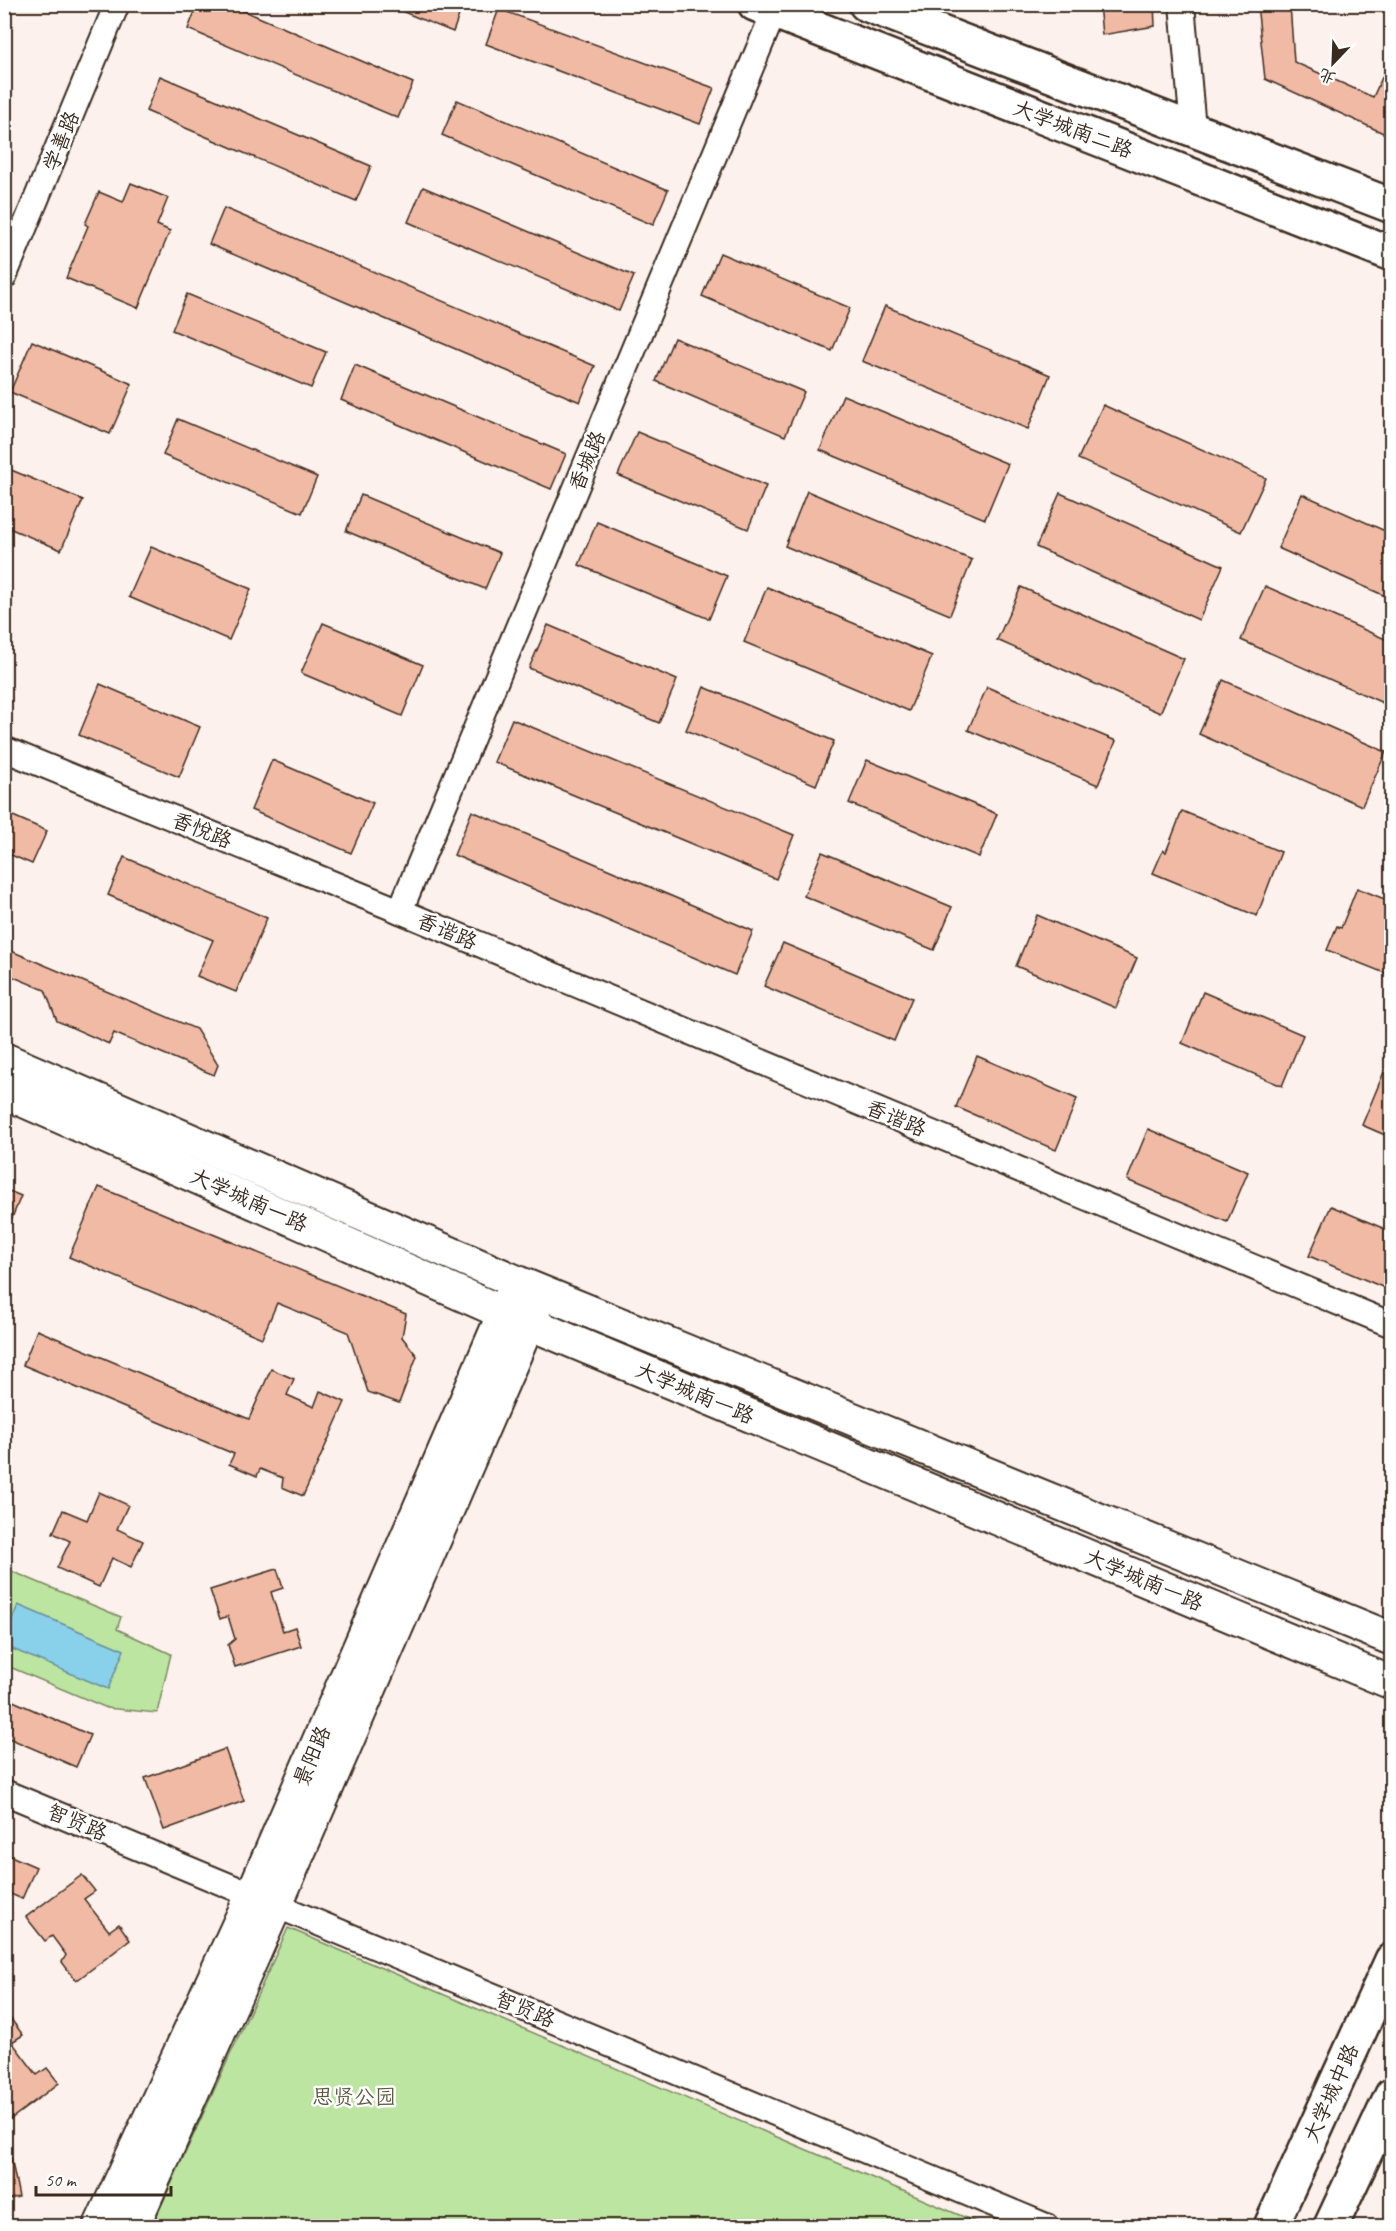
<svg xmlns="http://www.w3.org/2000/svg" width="1396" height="2231" viewBox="0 0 1396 2231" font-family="Caveat,'LXGW WenKai TC',sans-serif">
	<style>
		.green { fill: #bce5a1; stroke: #7c8860; stroke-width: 1.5 }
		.water { fill: #89d0ea; stroke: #6a8e98; stroke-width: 1.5 }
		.building { fill: #f1baa5; stroke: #3b2a1e; stroke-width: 1.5 }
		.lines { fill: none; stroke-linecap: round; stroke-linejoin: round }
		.minor-casing { stroke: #3b2a1e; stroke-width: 28 }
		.major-casing { stroke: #3b2a1e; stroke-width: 36 }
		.highway-casing { stroke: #3b2a1e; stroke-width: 38 }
		.minor { stroke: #fff; stroke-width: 24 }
		.major { stroke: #fff; stroke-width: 32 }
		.highway { stroke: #fff; stroke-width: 33 }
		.labels { text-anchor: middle; stroke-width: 5; stroke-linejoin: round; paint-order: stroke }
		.street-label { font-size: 21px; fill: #3b2a1e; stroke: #fff }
		.park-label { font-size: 21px; fill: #5b593f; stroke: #fff }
	</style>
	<rect width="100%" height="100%" fill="#fcf1ed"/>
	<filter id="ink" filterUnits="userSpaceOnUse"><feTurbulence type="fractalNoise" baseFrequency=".0167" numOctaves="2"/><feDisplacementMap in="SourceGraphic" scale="12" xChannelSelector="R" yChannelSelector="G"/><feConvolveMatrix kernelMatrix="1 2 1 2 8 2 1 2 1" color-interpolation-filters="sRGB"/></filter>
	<g filter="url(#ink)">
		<g class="green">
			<path d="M4,1568L121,1617L117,1629L171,1654L157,1713L107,1708L5,1665Z"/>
			<path d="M288,1928L985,2226H152Z"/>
		</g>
		<path class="water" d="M18,1605L124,1650L108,1689L5,1646V1637Z"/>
		<g class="building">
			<path d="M198,4H228L413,83L398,118L188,29Z"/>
			<path d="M384,4H463L453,32Z"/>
			<path d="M1099,4H1154L1155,26L1102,35Z"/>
			<path d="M1257,4H1290L1294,62L1373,97L1392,56V137L1265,79Z"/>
			<path d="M499,9L714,88L700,124L486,44Z"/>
			<path d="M160,76L371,166L356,201L146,111Z"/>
			<path d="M457,100L668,190L653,225L442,135Z"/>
			<path d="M131,183L168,198L157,225L170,231L138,308L66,278L88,226L85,224L99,192L123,202Z"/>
			<path d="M423,187L634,276L619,311L408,222Z"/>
			<path d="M224,208L595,366L580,402L209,244Z"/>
			<path d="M720,253L850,308L832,351L702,296Z"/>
			<path d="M187,294L326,352L311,388L172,330Z"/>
			<path d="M885,306L1050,375L1028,429L862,361Z"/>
			<path d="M674,338L804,392L785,436L656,381Z"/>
			<path d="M32,341L132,384L110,434L10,392Z"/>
			<path d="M355,365L566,454L551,489L341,400Z"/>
			<path d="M843,395L1008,464L985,519L820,450Z"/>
			<path d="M1103,405L1266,478L1241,532L1078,459Z"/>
			<path d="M178,419L317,477L302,513L163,455Z"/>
			<path d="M637,432L766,486L748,529L618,475Z"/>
			<path d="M4,467L83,500L61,550L4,526Z"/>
			<path d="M807,491L972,560L950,615L785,546Z"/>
			<path d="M1060,493L1223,566L1199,620L1036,547Z"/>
			<path d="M1302,494L1392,534V599L1278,548Z"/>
			<path d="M361,495L500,553L485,589L346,531Z"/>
			<path d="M597,522L727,576L709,619L579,565Z"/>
			<path d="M151,547L251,589L229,640L129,597Z"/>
			<path d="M1265,586L1392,642V707L1241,640Z"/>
			<path d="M767,587L932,656L909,711L744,642Z"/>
			<path d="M1021,587L1184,659L1160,713L997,640Z"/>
			<path d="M323,623L423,665L402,716L301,673Z"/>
			<path d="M548,625L677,680L659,723L529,668Z"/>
			<path d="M1223,680L1386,752L1362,806L1199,734Z"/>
			<path d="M100,684L200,727L179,777L79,735Z"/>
			<path d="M704,687L834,741L816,785L686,730Z"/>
			<path d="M987,687L1116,741L1098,785L968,730Z"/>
			<path d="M512,719L794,835L776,879L494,762Z"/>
			<path d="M272,760L373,803L351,853L251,810Z"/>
			<path d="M867,760L997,814L979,857L849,803Z"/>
			<path d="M472,811L753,931L735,975L454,855Z"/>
			<path d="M1182,811L1281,852L1257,916L1153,873L1163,850L1166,852Z"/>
			<path d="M4,812L47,831L32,864L4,852Z"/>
			<path d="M822,852L952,907L934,950L804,896Z"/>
			<path d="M124,857L267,918L236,992L197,976L213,940L108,895Z"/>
			<path d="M1357,888L1392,902V976L1327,950L1337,926L1341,928Z"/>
			<path d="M1037,915L1137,958L1116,1008L1016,966Z"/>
			<path d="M783,943L912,998L894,1041L764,986Z"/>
			<path d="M4,948L196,1029L218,1065L214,1075L114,1033L109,1044L57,1021L45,990L4,973Z"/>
			<path d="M1203,992L1303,1035L1282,1086L1182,1043Z"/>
			<path d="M1391,1055H1392V1138L1362,1125Z"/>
			<path d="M977,1056L1077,1099L1056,1150L956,1107Z"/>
			<path d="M1148,1129L1248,1172L1227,1222L1127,1180Z"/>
			<path d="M99,1187L406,1314L402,1337L417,1356L399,1403L368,1392L348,1332L277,1303L262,1338L69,1257Z"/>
			<path d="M4,1189L21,1196L5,1235H4Z"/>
			<path d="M1331,1206L1392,1232V1291L1309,1256Z"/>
			<path d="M37,1330L249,1419L271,1369L294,1379L287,1395L314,1407L320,1391L345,1402L303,1496L282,1487L283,1478L260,1469L257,1476L229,1464L234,1454L23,1365Z"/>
			<path d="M99,1492L128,1505L117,1529L143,1541L131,1567L112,1558L99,1587L57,1568L70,1541L53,1533L63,1510L87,1520Z"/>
			<path d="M277,1569L283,1588L271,1592L283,1631L295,1627L301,1646L235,1667L228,1645L235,1639L228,1616L220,1619L210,1590Z"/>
			<path d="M4,1697L90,1735L76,1767L4,1736Z"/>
			<path d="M225,1749L244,1801L164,1830L145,1778Z"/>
			<path d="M4,1853L36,1867L22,1899L4,1891Z"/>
			<path d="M82,1875L95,1891L84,1899L109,1931L119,1924L130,1940L76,1981L62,1962L66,1955L52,1936L45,1941L26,1917Z"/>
			<path d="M4,2010L23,2035L12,2042L37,2075L47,2068L59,2083L4,2124Z"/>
			<path d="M11,2157L19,2197L4,2200V2158Z"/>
		</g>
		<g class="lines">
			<g class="minor-casing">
				<g id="minor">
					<path d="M1182,4L1193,129"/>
					<path d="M4,277L117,4"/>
					<path d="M4,749L400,911L1392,1325"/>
					<path d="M400,911L774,12"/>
					<path d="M4,1792L1046,2226"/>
				</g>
			</g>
			<g class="major-casing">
				<g id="major">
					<path d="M4,1059L517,1282L1392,1639"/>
					<path d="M4,1092L504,1313L1392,1683"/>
					<path d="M100,2226L252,1895L512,1294"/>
					<path d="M133,2226L276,1905L537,1304"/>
				</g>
			</g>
			<g class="highway-casing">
				<g id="highway">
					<path d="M755,4L1392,254"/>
					<path d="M866,4L1392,206"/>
					<path d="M1271,2226L1392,1960"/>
					<path d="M1331,2226L1392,2095"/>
				</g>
			</g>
			<use href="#minor" class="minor"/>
			<use href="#major" class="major"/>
			<use href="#highway" class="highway"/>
		</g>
	</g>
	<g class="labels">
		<g class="street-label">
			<text transform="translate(1073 129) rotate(21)" y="7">大学城南二路</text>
			<text transform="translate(61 141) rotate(-68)" y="7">学善路</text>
			<text transform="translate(587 461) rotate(-67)" y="7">香城路</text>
			<text transform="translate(202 830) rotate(22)" y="7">香悦路</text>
			<text transform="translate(447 931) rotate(23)" y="7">香谐路</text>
			<text transform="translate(896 1118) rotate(23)" y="7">香谐路</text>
			<text transform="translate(249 1200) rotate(24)" y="7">大学城南一路</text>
			<text transform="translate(695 1393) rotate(23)" y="7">大学城南一路</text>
			<text transform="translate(1144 1580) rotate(23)" y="7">大学城南一路</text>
			<text transform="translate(312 1756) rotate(-67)" y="7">景阳路</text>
			<text transform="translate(77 1822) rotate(23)" y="7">智贤路</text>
			<text transform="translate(525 2009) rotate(23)" y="7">智贤路</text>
			<text transform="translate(1331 2093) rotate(-66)" y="7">大学城中路</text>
		</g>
		<g class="park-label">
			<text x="354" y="2104">思贤公园</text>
		</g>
	</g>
	<rect width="1396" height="2231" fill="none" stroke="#fff" stroke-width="24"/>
	<rect x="12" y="12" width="1372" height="2207" fill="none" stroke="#3b2a1e" stroke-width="2" filter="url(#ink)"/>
	<g transform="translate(1333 63) rotate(203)" stroke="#ffffff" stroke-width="4.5" paint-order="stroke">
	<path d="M0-4.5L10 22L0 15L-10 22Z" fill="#3b2a1e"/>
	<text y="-9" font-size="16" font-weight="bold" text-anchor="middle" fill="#3b2a1e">北</text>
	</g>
	<path d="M36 2186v9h135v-9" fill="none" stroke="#3b2a1e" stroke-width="3"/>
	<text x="45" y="2186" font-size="18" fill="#3b2a1e" stroke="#ffffff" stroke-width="4.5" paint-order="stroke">50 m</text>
</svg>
